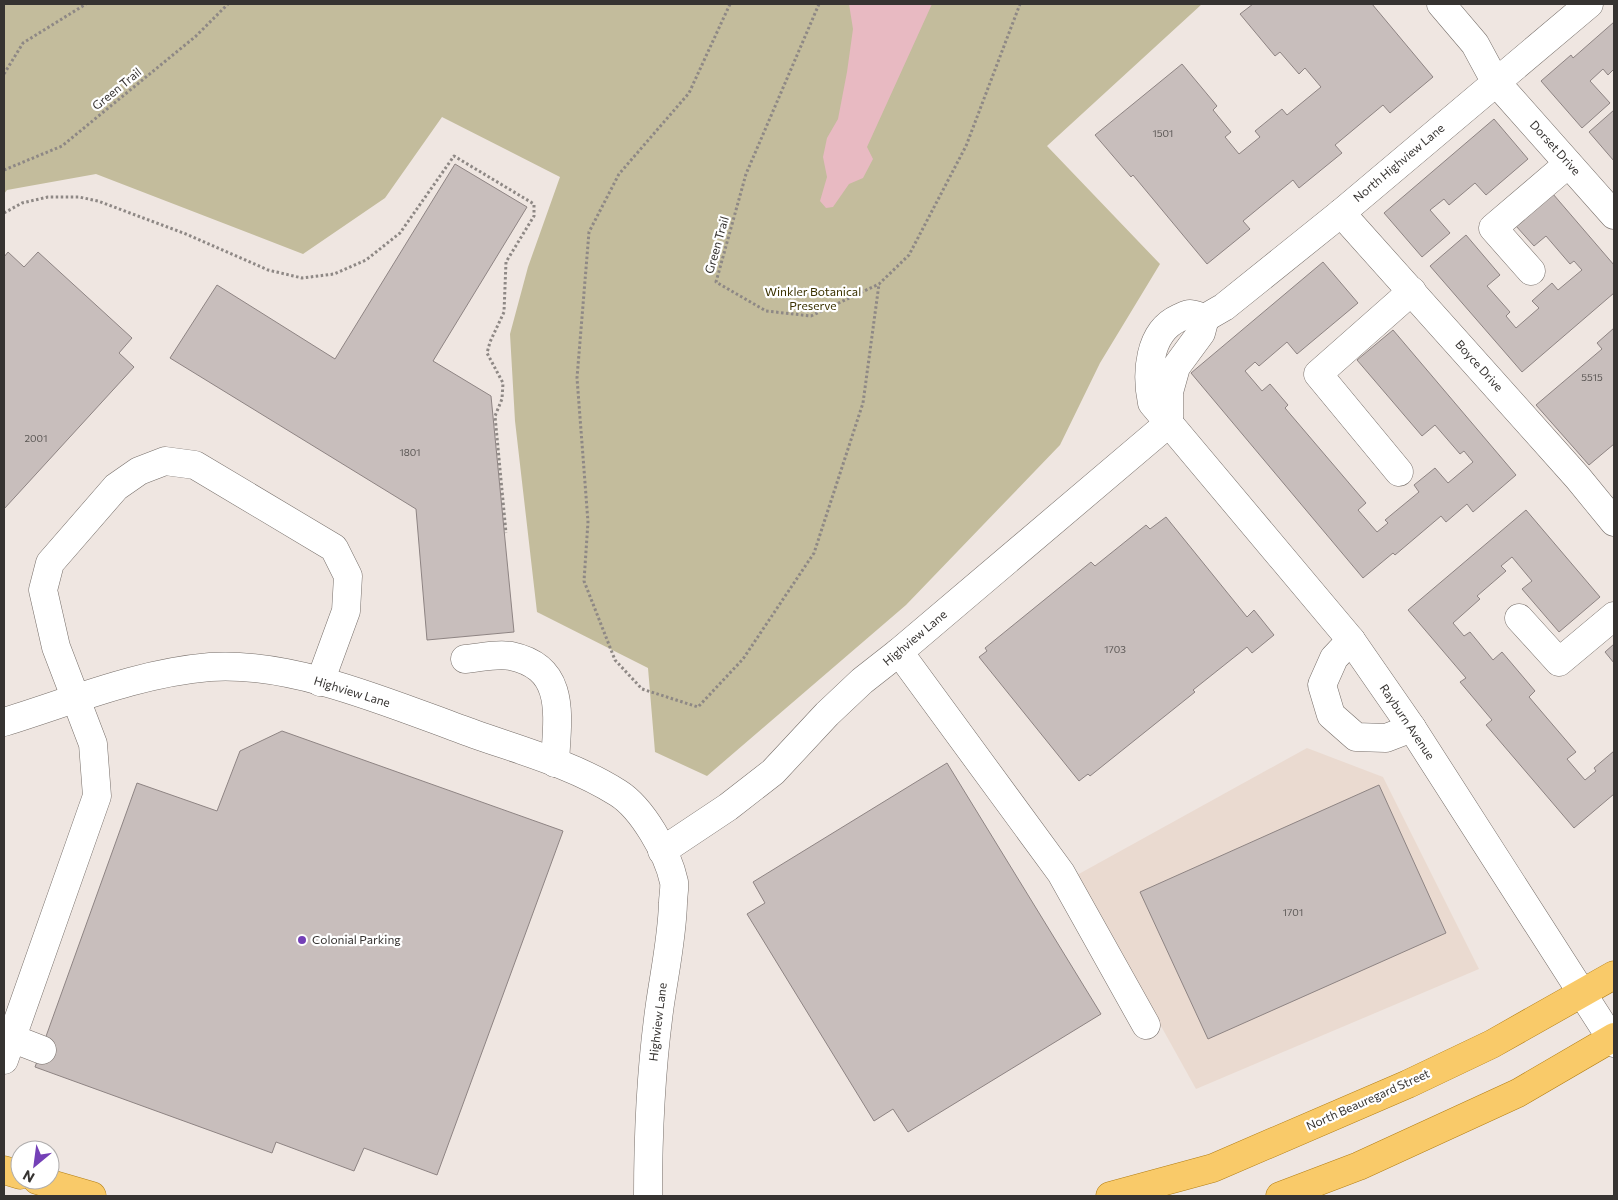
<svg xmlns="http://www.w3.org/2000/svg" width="1618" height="1200" viewBox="0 0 1618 1200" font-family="Commissioner,sans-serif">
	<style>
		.built { fill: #eadad0 }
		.green { fill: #c3bc9c }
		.water { fill: #e8bac2 }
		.building { fill: #c8bebc; stroke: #8e8483 }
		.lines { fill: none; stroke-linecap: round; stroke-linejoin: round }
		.minor-casing { stroke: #776f6a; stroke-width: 29 }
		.major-casing { stroke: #b27e14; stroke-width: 29 }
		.path { stroke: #8e8885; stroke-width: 3; stroke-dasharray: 2.5 2.5; stroke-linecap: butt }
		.minor { stroke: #fff; stroke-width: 28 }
		.major { stroke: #f9ca69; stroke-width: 28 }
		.poi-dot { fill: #7440b7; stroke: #fff; stroke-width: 2 }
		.labels { text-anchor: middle; stroke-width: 4.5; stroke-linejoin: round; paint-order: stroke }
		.number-label { font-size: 10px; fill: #5a5654 }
		.street-label { font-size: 12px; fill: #363331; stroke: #fff }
		.park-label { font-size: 12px; fill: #3b3200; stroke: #fff }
		.poi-label { font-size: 12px; fill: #363331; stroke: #fff; text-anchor: start }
	</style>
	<rect width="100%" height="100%" fill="#efe6e1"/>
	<path class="built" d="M1307,748L1383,777L1479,969L1196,1089L1077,875Z"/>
	<path class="green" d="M4,4H1202L1047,146L1160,264L1100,363L1060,445L906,605L707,776L655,752L648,668L537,612L515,421L510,334L528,267L560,177L442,117L385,198L303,254L96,174L7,190L4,194Z"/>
	<path class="water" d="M849,4H932L867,147L873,159L863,178L849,184L833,207L826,208L820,201L827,177L823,157L827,138L838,119L847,72L853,29Z"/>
	<g class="building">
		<path d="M1253,4H1372L1433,77L1390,113L1383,105L1335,145L1342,153L1299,188L1293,180L1243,221L1250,229L1207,264L1133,175L1131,177L1095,135L1182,64L1217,106L1213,110L1231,132L1225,137L1239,154L1260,137L1255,131L1282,109L1287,115L1321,87L1305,68L1299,74L1280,52L1275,56L1240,14Z"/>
		<path d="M1614,22V69L1608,75L1603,69L1590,81L1610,103L1582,128L1541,81L1571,55L1573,58Z"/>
		<path d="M1614,110V161L1589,132Z"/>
		<path d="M1494,119L1528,159L1486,195L1475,183L1449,205L1444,199L1430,210L1450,233L1422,257L1384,213Z"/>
		<path d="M455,164L527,207L433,361L491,396L514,632L427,640L416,509L170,358L217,285L335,359Z"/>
		<path d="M1553,194L1614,265V293L1522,372L1430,266L1466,235L1500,275L1487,286L1510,312L1506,316L1516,328L1539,308L1532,301L1552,283L1558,290L1582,270L1574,261L1570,264L1546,236L1534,246L1516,226Z"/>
		<path d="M8,252L24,267L38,252L132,338L119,353L134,367L4,509V257Z"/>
		<path d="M1323,262L1358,303L1297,354L1287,342L1259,366L1255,362L1245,371L1262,391L1270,384L1288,405L1285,408L1366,503L1358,510L1377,532L1388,523L1385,520L1419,492L1414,485L1435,468L1448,483L1473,462L1464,451L1460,454L1435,425L1422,436L1357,360L1393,330L1516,475L1473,512L1467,504L1446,522L1441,516L1395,555L1393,553L1363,578L1191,373Z"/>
		<path d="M1614,328V444L1589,465L1536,405L1602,349L1597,343Z"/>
		<path d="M1526,510L1600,597L1559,632L1522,589L1532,581L1512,557L1501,566L1506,571L1477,596L1480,599L1453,623L1464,636L1470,632L1493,660L1502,652L1535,691L1529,697L1576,752L1567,759L1585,780L1596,771L1594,768L1614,751V794L1574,828L1486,725L1492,720L1460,682L1466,678L1408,610Z"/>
		<path d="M1166,517L1247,617L1254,610L1274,635L1252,653L1247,647L1193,690L1195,692L1090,776L1088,774L1079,781L979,657L987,651L985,648L1091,562L1095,566L1146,525L1150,529Z"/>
		<path d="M1614,644V663L1605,652Z"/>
		<path d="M282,731L563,831L437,1175L364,1148L354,1171L276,1142L272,1153L35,1067L137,783L217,811L240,751Z"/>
		<path d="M947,763L1101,1014L908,1132L893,1109L874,1121L747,914L765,903L753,882Z"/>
		<path d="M1379,785L1446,933L1208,1039L1140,892Z"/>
	</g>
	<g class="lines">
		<g class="minor-casing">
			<g id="minor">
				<path d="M1441,4L1475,44L1495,81L1614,215"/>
				<path d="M1589,4L1341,213L1224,307L1205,318C1200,317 1194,314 1190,314C1186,314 1182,317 1179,318C1148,332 1146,374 1152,403L1351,640L1412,728L1614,1043"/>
				<path d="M1341,213L1578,478L1614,522"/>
				<path d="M1531,271L1493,228L1568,164"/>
				<path d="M1169,423V392L1176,367L1201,333L1205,318"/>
				<path d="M1399,472L1318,374L1412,291"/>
				<path d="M1519,618L1559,662L1614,616"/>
				<path d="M1351,640L1334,658L1322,685L1331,715L1356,737L1386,738L1412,728"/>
				<path d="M899,652L1061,873L1146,1025"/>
				<path d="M465,659C479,658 497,653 511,656C568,668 557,718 555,763"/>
				<path d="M4,722C72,701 138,673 210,667C294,661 396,706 474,734C522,751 574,765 618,793C642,808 668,853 674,882C675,888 673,896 673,903C672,937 665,970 660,1004C651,1068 648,1132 648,1196"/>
				<path d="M662,851L728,807L773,772L827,714L862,681L899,652L1169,423"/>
				<path d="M11,1038L42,1050"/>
				<path d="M4,1060L97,796L93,744L56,647L43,590L50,563L116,487L139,471L165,461L195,465L334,548L348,576L346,611L320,682"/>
			</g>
		</g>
		<g class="major-casing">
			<g id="major">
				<path d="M4,1170L20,1175"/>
				<path d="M37,1180L92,1196"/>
				<path d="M1110,1196L1213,1168L1408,1084L1492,1044L1614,975"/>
				<path d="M1280,1196L1359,1166L1518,1093L1614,1037"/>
			</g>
		</g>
		<g class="path">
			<path d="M730,4L689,93L619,174L589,232L577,378L588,522L584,581L615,660L642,689L698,707L743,659L814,553L863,403L879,284"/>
			<path d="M819,4L746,174L716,282L766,311L811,316L879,284L909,255L966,146L1020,4"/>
			<path d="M4,74L23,43L86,4"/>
			<path d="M4,170L62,146L196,36L228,4"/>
			<path d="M4,213L22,203L48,197H79L98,201L186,234L268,270L302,278L334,274L366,260L400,233L454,156L534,204V216L506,262L504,312L490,342L487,353L503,383L502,399L495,416L506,533"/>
		</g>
		<use href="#minor" class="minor"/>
		<use href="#major" class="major"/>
	</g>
	<circle class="poi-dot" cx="302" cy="940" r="5"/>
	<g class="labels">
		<g class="number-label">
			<text x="1163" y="137">1501</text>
			<text x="1592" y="381">5515</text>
			<text x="36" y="442">2001</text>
			<text x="410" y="456">1801</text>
			<text x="1115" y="653">1703</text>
			<text x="1293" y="916">1701</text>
		</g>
		<g class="street-label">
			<text transform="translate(117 89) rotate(-39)" y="4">Green Trail</text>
			<text transform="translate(1555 148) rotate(48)" y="4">Dorset Drive</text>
			<text transform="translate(1399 163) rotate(-40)" y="4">North Highview Lane</text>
			<text transform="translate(717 245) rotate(-74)" y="4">Green Trail</text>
			<text transform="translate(1479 366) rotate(48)" y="4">Boyce Drive</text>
			<text transform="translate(915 638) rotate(-40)" y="4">Highview Lane</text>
			<text transform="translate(352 692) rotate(17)" y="4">Highview Lane</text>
			<text transform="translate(1407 722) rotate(56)" y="4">Rayburn Avenue</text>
			<text transform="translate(658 1022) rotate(-83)" y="4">Highview Lane</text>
			<text transform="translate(1368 1100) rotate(-24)" y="4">North Beauregard Street</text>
		</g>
		<g class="park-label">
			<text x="813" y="296">Winkler Botanical<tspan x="813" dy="14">Preserve</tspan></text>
		</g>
		<g class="poi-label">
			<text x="312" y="944">Colonial Parking</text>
		</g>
	</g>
	<rect width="1618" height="1200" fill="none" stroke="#363331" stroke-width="10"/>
	<g transform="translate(35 1165) rotate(209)"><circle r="24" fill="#ffffff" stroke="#afadad"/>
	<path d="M0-4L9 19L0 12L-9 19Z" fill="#7440b7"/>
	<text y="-8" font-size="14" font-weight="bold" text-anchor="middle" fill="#363331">N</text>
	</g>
</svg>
